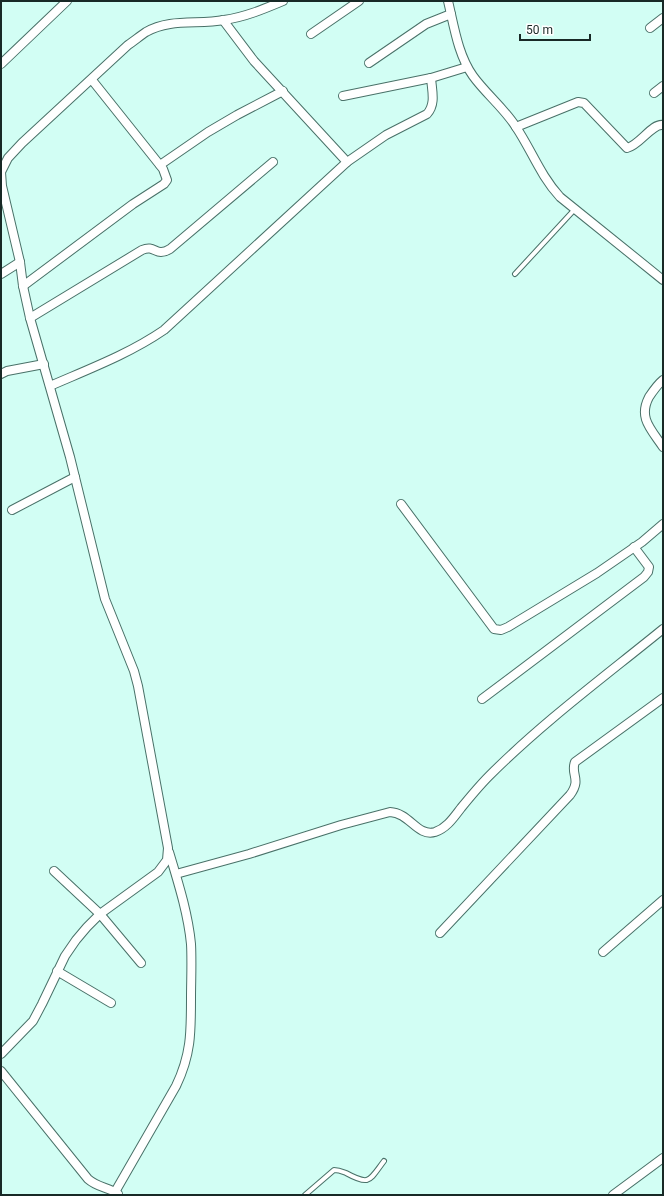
<svg xmlns="http://www.w3.org/2000/svg" width="664" height="1196" viewBox="0 0 664 1196" font-family="Roboto,sans-serif">
	<style>
		.lines { fill: none; stroke-linecap: round; stroke-linejoin: round }
		.lane-casing { stroke: #497168; stroke-width: 6 }
		.street-casing { stroke: #497168; stroke-width: 10 }
		.lane { stroke: #fff; stroke-width: 4 }
		.street { stroke: #fff; stroke-width: 8 }
	</style>
	<rect width="100%" height="100%" fill="#d2fef4"/>
	<g class="lines">
		<g class="lane-casing">
			<g id="lane">
				<path d="M515,274L575,209"/>
				<path d="M305,1195L334,1170C339,1170 341,1171 346,1173C370,1186 369,1181 384,1161"/>
			</g>
		</g>
		<g class="street-casing">
			<g id="street">
				<path d="M448,1C454,26 458,55 473,76C486,94 504,108 516,127C532,151 540,175 560,197L663,280"/>
				<path d="M223,20L254,61L347,162"/>
				<path d="M650,28L663,18"/>
				<path d="M311,34L359,1"/>
				<path d="M369,63L426,24L451,14"/>
				<path d="M1,64L67,1"/>
				<path d="M654,93L663,86"/>
				<path d="M343,96L431,78L467,67"/>
				<path d="M516,127L578,102L584,103L627,148C640,145 652,123 663,125"/>
				<path d="M160,165L208,132L237,115L283,91"/>
				<path d="M1,274L20,262"/>
				<path d="M23,286L133,204L164,184L167,180L163,169L92,80"/>
				<path d="M30,318L142,250C156,244 155,258 170,249L273,162"/>
				<path d="M1,374L7,371L44,364"/>
				<path d="M663,380C658,384 653,391 649,397C638,418 651,429 663,447"/>
				<path d="M50,386C89,369 129,354 164,330L347,162L386,135L427,114C436,104 432,91 431,78"/>
				<path d="M401,504L494,629L501,630L508,627L597,573L642,542L663,524"/>
				<path d="M12,510L75,477"/>
				<path d="M482,699L644,577L648,572L649,567L634,547"/>
				<path d="M54,871L100,914L141,963"/>
				<path d="M176,874L249,854L341,825L390,812C410,813 417,837 435,832C447,828 454,817 461,808C470,797 479,786 489,776C543,722 604,677 663,629"/>
				<path d="M440,933L570,795C582,779 570,774 575,762L663,698"/>
				<path d="M603,952L663,900"/>
				<path d="M57,971L111,1003"/>
				<path d="M1,1054L33,1021L42,1004L65,956L76,940L87,927L100,914L158,872L167,860L168,848L138,686L134,671L105,599L70,457L30,318L23,286L20,262L2,186L1,172L8,158L22,143L128,45C134,41 140,36 146,32C170,18 198,25 224,20C245,17 264,9 283,1"/>
				<path d="M1,1071L88,1179C98,1188 109,1187 118,1194"/>
				<path d="M115,1192L176,1086C191,1055 191,1033 191,999C191,981 192,962 191,944C188,913 178,882 169,852"/>
				<path d="M613,1195L663,1158"/>
			</g>
		</g>
		<use href="#lane" class="lane"/>
		<use href="#street" class="street"/>
	</g>
	<rect width="664" height="1196" fill="none" stroke="#182926" stroke-width="4"/>
	<path d="M520 34v6h70v-6" fill="none" stroke="#182926" stroke-width="2"/>
	<text x="526" y="34" font-size="12" fill="#182926" stroke="#ffffff" stroke-width="3" paint-order="stroke">50 m</text>
</svg>
